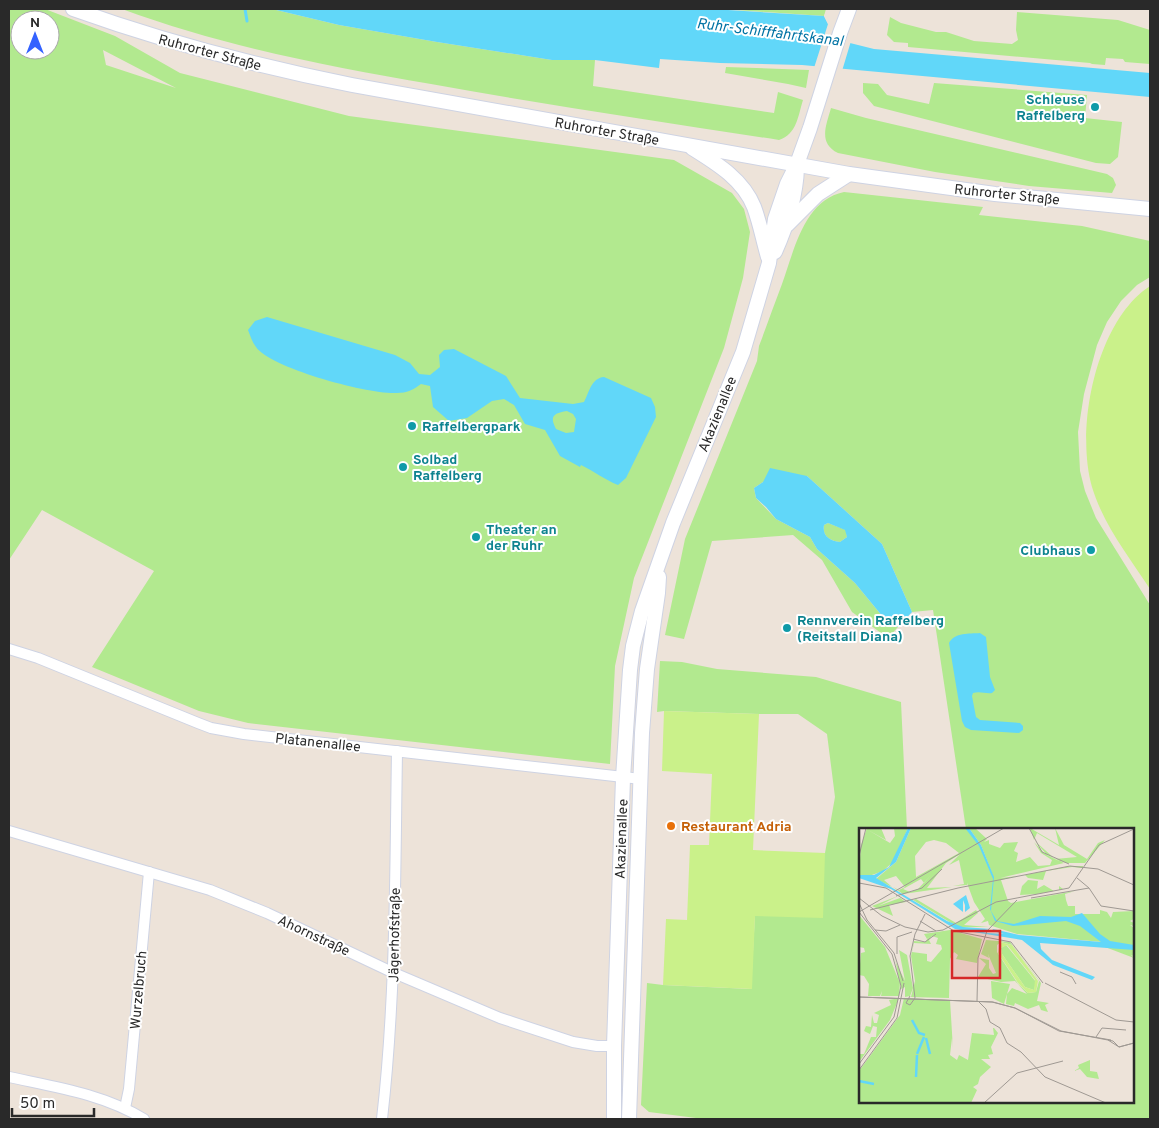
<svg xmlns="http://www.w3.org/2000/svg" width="1159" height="1128" viewBox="0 0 1159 1128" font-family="Overpass,sans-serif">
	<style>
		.green { fill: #b2e98f; fill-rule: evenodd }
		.pitch { fill: #caf18a }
		.water { fill: #61d7f9; fill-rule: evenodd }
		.pier { fill: #ede3d9 }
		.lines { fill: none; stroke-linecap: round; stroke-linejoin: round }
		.stream { stroke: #61d7f9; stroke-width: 3 }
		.minor-casing { stroke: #ced3e3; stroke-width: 12 }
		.secondary-casing { stroke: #ced3e3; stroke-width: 16 }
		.minor { stroke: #fff; stroke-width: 10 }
		.secondary { stroke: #fff; stroke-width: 14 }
		.culture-dot { fill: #0f9aa8; stroke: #fff; stroke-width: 2 }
		.food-dot { fill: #e8710a; stroke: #fff; stroke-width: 2 }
		.labels { text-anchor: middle; stroke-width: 4; stroke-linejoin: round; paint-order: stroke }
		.street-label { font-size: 14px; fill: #292929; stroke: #fff }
		.culture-label { font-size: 14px; font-weight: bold; fill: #0d838f; stroke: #fff; text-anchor: start }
		.food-label { font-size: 14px; font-weight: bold; fill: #c56008; stroke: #fff; text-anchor: start }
		.water-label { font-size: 15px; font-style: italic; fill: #0173a4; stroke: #fff }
		.inset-river { fill: none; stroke: #61d7f9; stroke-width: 2.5 }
		.inset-road { fill: none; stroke: #9f9993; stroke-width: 1 }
		.view { fill: #d62828; fill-opacity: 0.15; stroke: #d62828; stroke-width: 2.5 }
		.inset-edge { fill: none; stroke: #292929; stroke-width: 2.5 }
	</style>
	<rect width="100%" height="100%" fill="#ede3d9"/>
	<g class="green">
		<path d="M9,9H45L115,36L180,73L349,116L674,160L732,193L744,209L750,232L743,278L724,348L634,578L615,666L610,764L248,723L199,711L92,667L154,571L42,510L9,560ZM20,20H50V50H20ZM103,50L176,88L106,65Z"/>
		<path d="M122,9H272L339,25L437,42L552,60H595L593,86L774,113L778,92L803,100C798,116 797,134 779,140C663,122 547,105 431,84C327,66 222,46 122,9Z"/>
		<path d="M721,9H826L824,16Z"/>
		<path d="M1017,12L1118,20L1150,30V64L1125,62L1123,59L1106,58L1105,65L1092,64L1090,63L908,47V43L894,42L887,35L890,17L901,23L936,32H946L974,41L1012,44L1018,40L1016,30Z"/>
		<path d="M726,67L809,70L806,88L788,84L725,73Z"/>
		<path d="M863,83L878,84L887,95L929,104L934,83L1087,95L1085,118L1122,122L1118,157L1110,164L1096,163L874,106L863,93Z"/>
		<path d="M831,108L866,118L1107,174L1113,178L1116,185L1112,193L1029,186L935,172L838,153C818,143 826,126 831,108Z"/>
		<path d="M844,192L983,207L979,215L1082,226L1150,241V277L1137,285L1121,301L1107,322L1097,345L1084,394L1078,432L1080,471L1085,491L1096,518L1150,605V1119H704L649,1112L641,1105L647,983L663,985L751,989L755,915L825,853L835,797L827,734L798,714H759L664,711L657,712L660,661L682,662L717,669L816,677L901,702L907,829H860V1102H1133V829H966L933,610L912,612L882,544L807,476L763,482L754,488L756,498L776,519L810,537L817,549L855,583L883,617L898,627L888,638L852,612L822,560L793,535L712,541L684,639L665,635L685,539L757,361L759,346C767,325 774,305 782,284C794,251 804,200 844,192Z"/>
		<path d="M828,523L846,530L847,537L840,542C830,541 822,536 824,525Z"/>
	</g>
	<g class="pitch">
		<path d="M1150,286V589C1129,557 1103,524 1092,487C1075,428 1096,321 1150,286Z"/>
		<path d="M664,711L759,714L753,850L825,853L823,918L755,916L752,989L663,985L666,919L687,920L690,845H709L712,774L662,771Z"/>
	</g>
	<g class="water">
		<path d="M272,9H712L824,16L828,24L850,43L874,49L1150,73V97L802,65L720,63L660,59L659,68L595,60H552L437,42L339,25Z"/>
		<path d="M267,317L395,355L410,363L419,374L430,375L440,367L439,355L444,350L454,349L506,376L520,398L573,404L584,402C589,393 591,378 604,377L651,398L655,407L656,417L626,478L618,485C605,480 594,471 581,465L580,467L560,456L545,430L525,424L514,405L504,399L492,401L467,418L449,421L433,407L430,386L421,384C413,390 407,393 397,393C370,395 270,368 256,347C252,342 250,335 248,330L255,321ZM567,411L573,414L576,419L574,432L566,433L556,429C549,416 554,413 567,411Z"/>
		<path d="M770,468L807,476L882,544L912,612L898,627L883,617L855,583L817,549L810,537L776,519L766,507L756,498L754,488L763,482ZM828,523L845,530L847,537L840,542C830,541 822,536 824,525Z"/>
		<path d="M980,633L986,637L990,677L995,690L992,693C986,694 980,691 973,693L972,696L976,717L980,720L1020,723L1023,726V730L1019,733L971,730L965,727L962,721L949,643C955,632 969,634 980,633Z"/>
	</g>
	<path class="pier" d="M824,14L830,22L851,41L842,71L814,68L828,24L824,16Z"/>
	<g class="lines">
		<path class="stream" d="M245,9L247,21"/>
		<g class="minor-casing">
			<g id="minor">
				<path d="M9,649L38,658L198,723L211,728L244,734L641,779"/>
				<path d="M9,831L210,890L267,913L394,973L500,1018L573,1042L597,1046H614"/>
				<path d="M9,1077C55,1087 103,1094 144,1119"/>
				<path d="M125,1108L129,1089L149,872"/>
				<path d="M382,1119C396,997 395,874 397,751"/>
			</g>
		</g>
		<g class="secondary-casing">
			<g id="secondary">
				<path d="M73,9C165,42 256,66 352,85L849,174L995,194L1150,209"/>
				<path d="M692,148C716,163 743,179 754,207C760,223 763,240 768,257"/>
				<path d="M787,225L818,194L849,174"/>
				<path d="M775,252C787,225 796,198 797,168"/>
				<path d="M614,1119V1046L623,778L630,670L633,646L642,611L673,523L743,352L769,263L775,219L787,184L797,164L810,128L840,33L849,9"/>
				<path d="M629,1119L642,733L647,669L658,593L659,577"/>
			</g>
		</g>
		<use href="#minor" class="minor"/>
		<use href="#secondary" class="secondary"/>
	</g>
	<g class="culture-dot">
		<circle cx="1095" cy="107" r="5"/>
		<circle cx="412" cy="426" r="5"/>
		<circle cx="403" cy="467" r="5"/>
		<circle cx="476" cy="537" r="5"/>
		<circle cx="1091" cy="550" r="5"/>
		<circle cx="787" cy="628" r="5"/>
	</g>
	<circle class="food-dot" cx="671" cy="826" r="5"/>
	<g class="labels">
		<g class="street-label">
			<text transform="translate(210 52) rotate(15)" y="5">Ruhrorter Straße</text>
			<text transform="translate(607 131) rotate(10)" y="5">Ruhrorter Straße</text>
			<text transform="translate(1007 194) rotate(6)" y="5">Ruhrorter Straße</text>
			<text transform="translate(717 414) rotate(-68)" y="5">Akazienallee</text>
			<text transform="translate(318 742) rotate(6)" y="5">Platanenallee</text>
			<text transform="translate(621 839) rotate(-88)" y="5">Akazienallee</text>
			<text transform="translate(314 935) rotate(25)" y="5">Ahornstraße</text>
			<text transform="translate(394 935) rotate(-89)" y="5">Jägerhofstraße</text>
			<text transform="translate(138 990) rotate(-85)" y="5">Wurzelbruch</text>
		</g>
		<g class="culture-label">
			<text x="1085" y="104" text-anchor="end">Schleuse<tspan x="1085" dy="16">Raffelberg</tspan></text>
			<text x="422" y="431">Raffelbergpark</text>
			<text x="413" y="464">Solbad<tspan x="413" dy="16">Raffelberg</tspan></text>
			<text x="486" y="534">Theater an<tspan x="486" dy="16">der Ruhr</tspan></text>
			<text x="1081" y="555" text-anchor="end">Clubhaus</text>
			<text x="797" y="625">Rennverein Raffelberg<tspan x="797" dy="16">(Reitstall Diana)</tspan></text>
		</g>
		<g class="food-label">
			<text x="681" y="831">Restaurant Adria</text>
		</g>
		<g class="water-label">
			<text transform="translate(770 32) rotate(7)" y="5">Ruhr-Schifffahrtskanal</text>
		</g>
	</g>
	<g transform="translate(859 828)">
		<rect width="275" height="275" fill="#ede3d9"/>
		<path d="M8,0H22L27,12L9,2L31,15L36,8L35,0H49L34,34L24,43L10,48L0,47L2,17ZM52,0H108L122,19L135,50L122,17L110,0H116L128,11L125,14L130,12V16L141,20L145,15L159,14L155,23L159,25L157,34L171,29L179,38L191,37L193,32L182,25L175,14L185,25L205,35L141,50L159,48L142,52L149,73L152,75L216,63L206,66L207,72L209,78H216V86H241V82L248,84L252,90L254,84L275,83V91L271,93L275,95V98L271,97L275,100V128L272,127L275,130L246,119L262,120L243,114L158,106L130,97L129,93L122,95L126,91L115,74L108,55V57L94,58L105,56L100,32L90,37L101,26L87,35L68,60L93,59L44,66L34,59L40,62L46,59L37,48L25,52L33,59L17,51L37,34ZM75,12L87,15L100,25L57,49L56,28L67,14ZM72,47L59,61L51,64L44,61L62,51L65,55ZM171,0L200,17L196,0L205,17L228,31L239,15L246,12L226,35H207L198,32L188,27L176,13L196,31L218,29L178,5L175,12ZM211,38H224V40L213,39L187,43L184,52L169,50L166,47ZM169,52L179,53L178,61L185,57L195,63L200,62V58L204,61L195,63L178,66L161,67L163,58ZM39,68L19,78L41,70L47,74L30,77L34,88L13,78ZM57,71L97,95L117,82L119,85L105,97L130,99H99L54,72ZM0,87L26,119L40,153L37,135L28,116L46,153L40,122L48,127L54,160L51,168L46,169V159L42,161L41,154L40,168H22L23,163L21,168H9L10,156L5,148L0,147L2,125L6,124L5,120L0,119ZM91,102L123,111L118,135L97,131L99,127L95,124L91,131L90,170L52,169L56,153L52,128L55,113L66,114L70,109L68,111L65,106ZM73,108L79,110L77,116L82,117L83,121L72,134L68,133V126L53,124L55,115L72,116L70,112ZM127,112L151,114L182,155L178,173L190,175L186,177L189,184L182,182L180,177L169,181L156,175L155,178L147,176L148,166L153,160L168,166L156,153L142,154L119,149L127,136L120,130L130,132V140L134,146L137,145L129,126L130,130L122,126ZM142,114L153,117L180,153L177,164L169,165L159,156L138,124V117ZM147,117L177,154L175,162L166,159L143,126L142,120ZM132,153L151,156L145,176L133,170ZM40,170L31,192L0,234V226H5L12,209H17L18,199L14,198L11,206L5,203L7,198L12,199L13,187L15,195H18L20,187L15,185L32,177L30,172ZM45,170L91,172L94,221L93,210L91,227L98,232L100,227L109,232L113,205L135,207L134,200H135L139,205L132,219L134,226L129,227L131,231H122L132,239L121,249L119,256L114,259L118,262L112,275H0V243L41,187ZM231,232V243L238,244L240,251L228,249L221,241L215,243L220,240L219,237Z" fill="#b2e98f" fill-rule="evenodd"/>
		<path d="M141,114L153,117L179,153L177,164L169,165L159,155L139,125ZM148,117L176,152L175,162L166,159L143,126L142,120Z" fill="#caf18a" fill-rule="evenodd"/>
		<path d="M49,0H52L37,34L17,50L88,93L104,99L132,101L119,103L129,105L145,106L133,103L134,101L160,107L242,114L221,98L207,93L154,98L136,93L131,81L134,51L120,18L106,0H110L122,17L135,49L132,83L138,93L155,96L181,88L212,89L223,85L241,106L251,113L275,117V122L181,115L182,121L193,132L236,149L233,152L194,137L163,112L96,101L32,61L0,50V47H15L30,39ZM107,67L111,80L106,84V77L104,72V84L94,76Z" fill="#61d7f9"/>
		<path class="inset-river" d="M53,192L60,205L66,207M67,210L71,226M58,226L65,209M57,249L58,227M0,253L15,256"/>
		<path class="inset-road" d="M170,0L183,24L210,36M0,28L7,0M218,50L230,60L242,78L275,83M0,55L27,60L95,103L152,114L184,155M37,68L63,60L83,41M0,70L23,88L46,99L69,104L84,102L137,74L210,60L240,17L275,1M172,70L230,60M0,75L8,92L35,125L44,153M11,82L99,60L211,38L239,41L275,57M61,93L77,103M16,102L27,103L41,97M54,111L66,114L77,106M38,126V109L53,104M201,144L213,149L217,156M186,155L257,192L275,194M51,168L47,175L51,177L56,170M0,169L134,174L156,180L200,203L252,212M0,169L133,174L156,180L202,203L254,213L260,219L275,215M56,170L51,128L56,106L66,86M118,173L119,130L128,103L158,72M120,174L127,181L131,194L141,200L148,215L162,224L186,249L247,275M237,209L243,200L267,202M249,212L260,219L275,215M0,236L35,189L42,158L33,126L0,84L145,0M0,242L38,190L45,155M125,275L158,245L204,233"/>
		<path class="view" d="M93,103H141V150H93Z"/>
		<rect width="275" height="275" class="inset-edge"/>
	</g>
	<rect width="1159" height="1128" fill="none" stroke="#292929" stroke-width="20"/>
	<g transform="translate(35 35)"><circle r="24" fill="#ffffff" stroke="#a9a9a9"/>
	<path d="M0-4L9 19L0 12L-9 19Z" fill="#3362ff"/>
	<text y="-8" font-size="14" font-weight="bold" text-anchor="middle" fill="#292929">N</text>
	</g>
	<path d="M12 1108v8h82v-8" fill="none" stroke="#292929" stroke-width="2.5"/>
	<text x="20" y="1108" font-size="15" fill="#292929" stroke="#ffffff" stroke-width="4" paint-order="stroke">50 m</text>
</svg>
